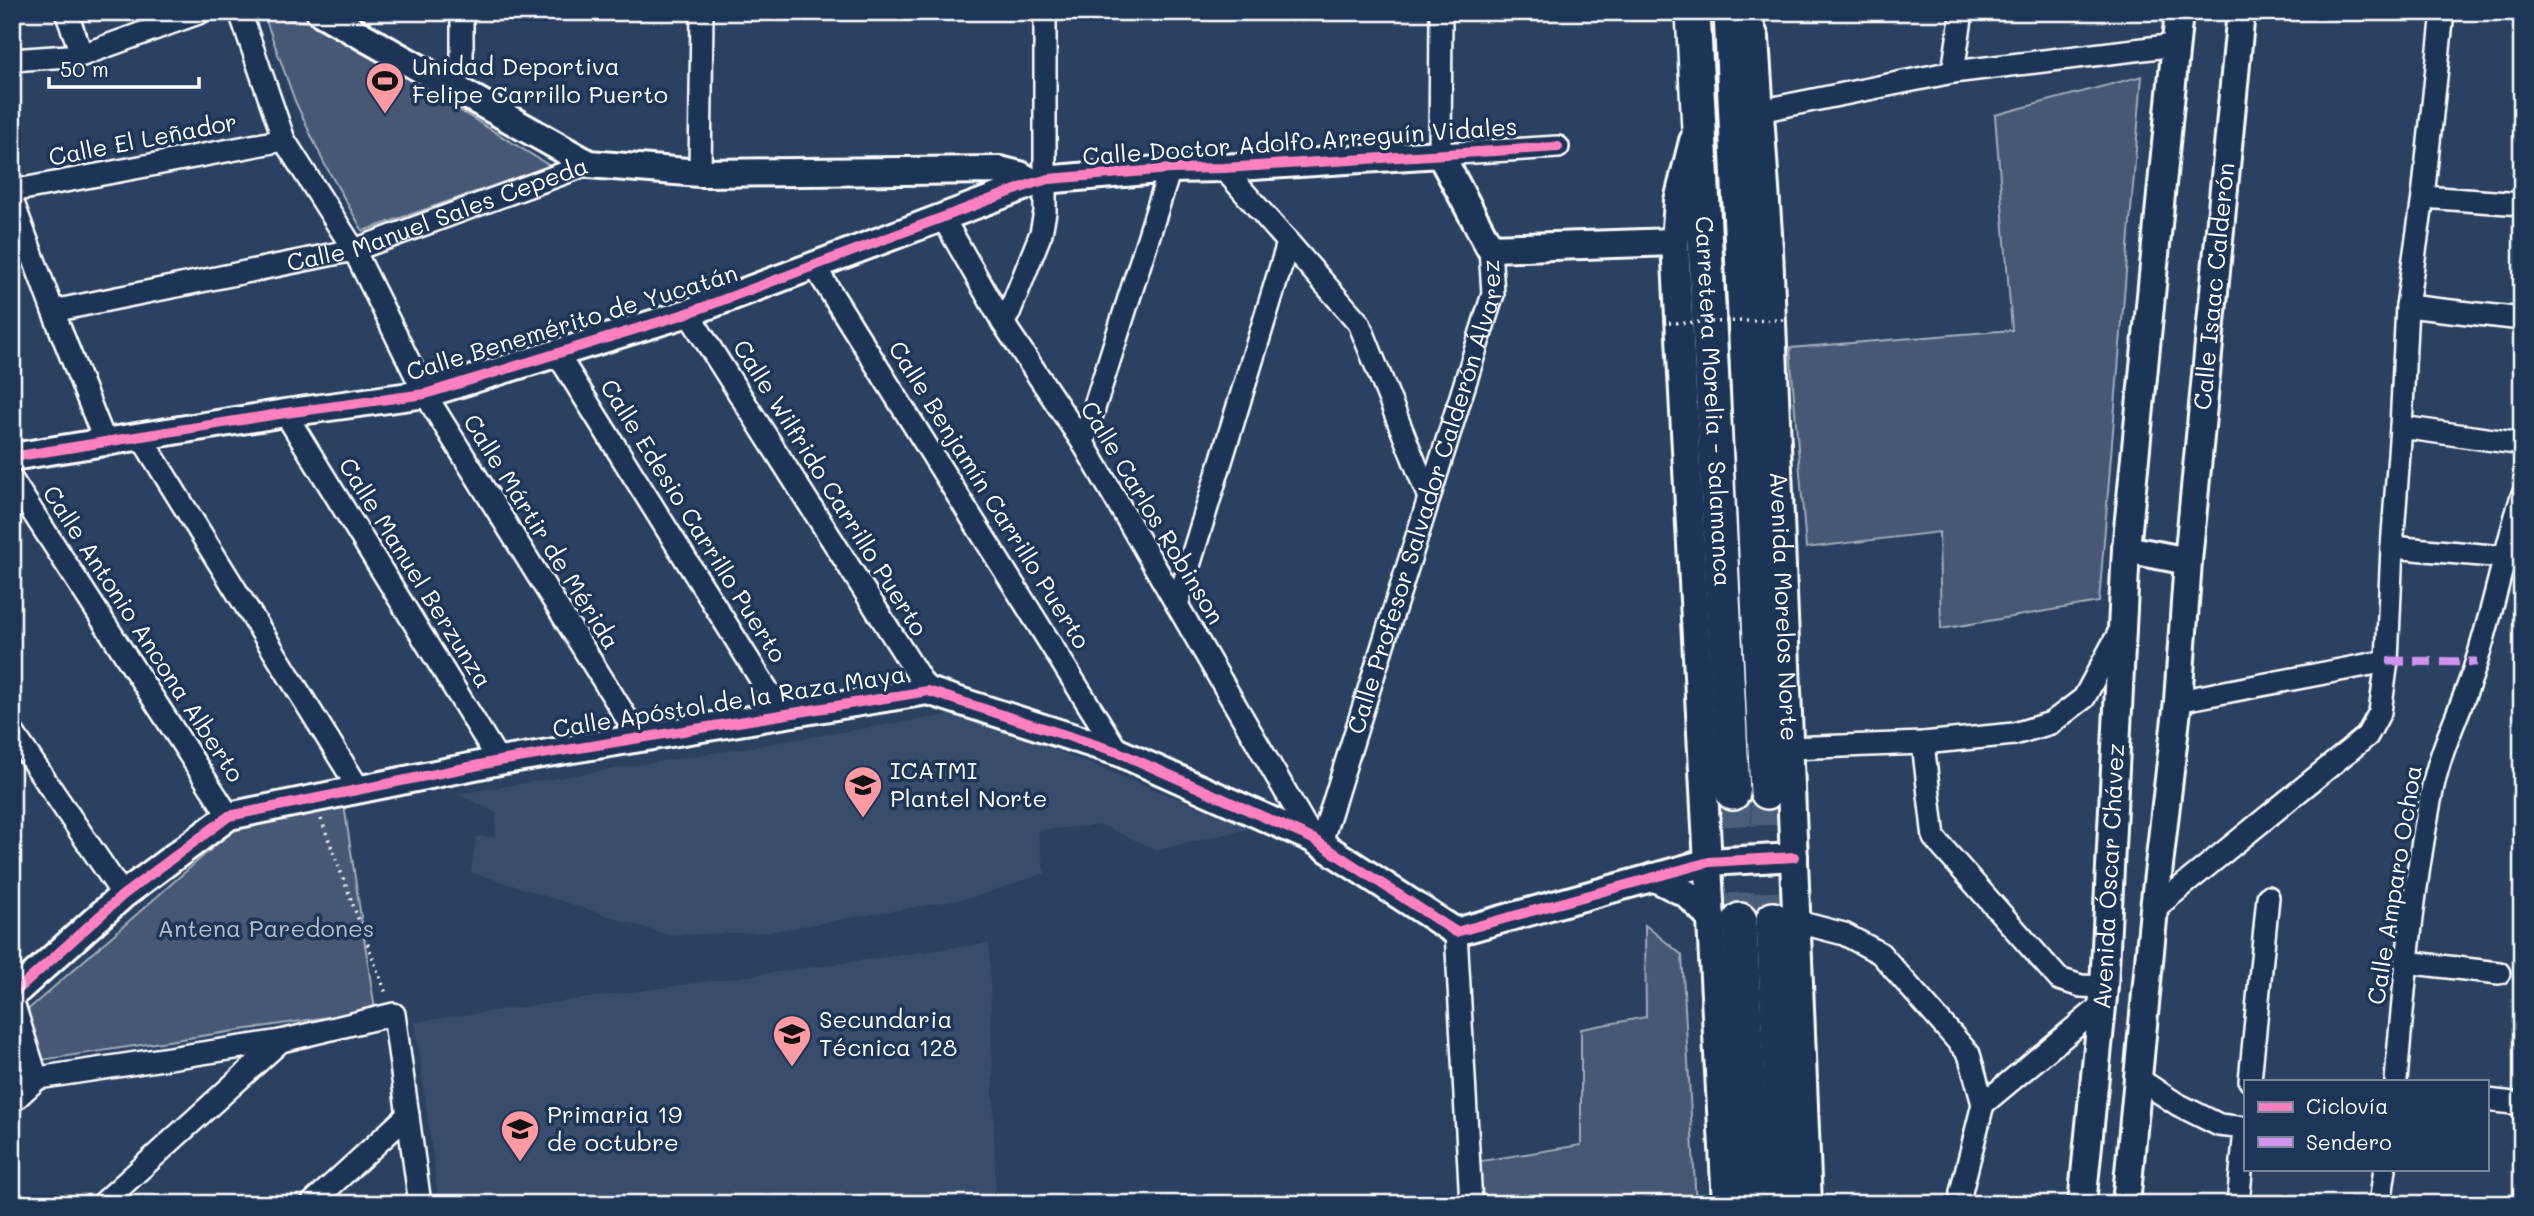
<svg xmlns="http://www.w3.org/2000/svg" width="2534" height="1216" viewBox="0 0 2534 1216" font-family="Mali,sans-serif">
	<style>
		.built { fill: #394e6c }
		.green { fill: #465975; stroke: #a2acba; stroke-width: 2 }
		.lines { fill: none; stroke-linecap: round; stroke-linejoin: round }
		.trunk-tunnel { stroke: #4a5e79; stroke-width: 33; stroke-dasharray: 33 17; stroke-linecap: butt }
		.minor-casing { stroke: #fff; stroke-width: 26 }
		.tertiary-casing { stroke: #fff; stroke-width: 32 }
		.trunk-casing { stroke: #fff; stroke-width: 38 }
		.path { stroke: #fff; stroke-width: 3.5; stroke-dasharray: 2 5; stroke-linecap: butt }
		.minor { stroke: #1d3557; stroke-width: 21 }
		.tertiary { stroke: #1d3557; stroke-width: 26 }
		.trunk { stroke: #1d3557; stroke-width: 33 }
		.path-bridge { stroke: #fff; stroke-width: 3.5; stroke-dasharray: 2 5; stroke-linecap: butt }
		.quiet { stroke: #d193ec; stroke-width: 9; stroke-dasharray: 18 9; stroke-linecap: butt }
		.cycleway-casing { stroke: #1d3557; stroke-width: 15 }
		.cycleway { stroke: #ff80c0; stroke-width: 10 }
		.labels { text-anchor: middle; stroke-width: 7; stroke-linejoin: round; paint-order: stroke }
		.poi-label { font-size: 24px; fill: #fff; stroke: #1d3557; text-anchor: start }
		.street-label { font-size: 24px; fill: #fff; stroke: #1d3557 }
		.park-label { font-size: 24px; fill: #b5bdc8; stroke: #1d3557 }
	</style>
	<rect width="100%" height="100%" fill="#2a4161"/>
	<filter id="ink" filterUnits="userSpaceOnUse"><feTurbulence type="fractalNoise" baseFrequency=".0143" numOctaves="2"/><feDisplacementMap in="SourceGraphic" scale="14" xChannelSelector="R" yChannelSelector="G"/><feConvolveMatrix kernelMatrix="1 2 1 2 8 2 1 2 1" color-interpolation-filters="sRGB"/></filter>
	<g filter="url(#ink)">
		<g class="built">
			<path d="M961,713L1252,828L1157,850L1102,825L1037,830L1045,873L974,897L767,932L668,935L471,872L476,837H495L497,813L458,794Z"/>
			<path d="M989,943L996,1204H439L415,1022Z"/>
		</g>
		<g class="green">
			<path d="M264,15L320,24L550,166L363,231L324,163L295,101Z"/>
			<path d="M2142,76L2099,602L1941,629L1939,532L1806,548L1790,348L2012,330L1995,115Z"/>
			<path d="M344,805L375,1010L41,1060L23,1014L242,822Z"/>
			<path d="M1645,925L1682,955L1696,1204H1478L1475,1162L1581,1145V1029L1646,1017Z"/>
		</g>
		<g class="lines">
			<g class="trunk-tunnel">
				<path d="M1767,792L1773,919"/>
				<path d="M1733,793L1740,920"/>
			</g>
			<g class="minor-casing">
				<g id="minor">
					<path d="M66,12L82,55"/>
					<path d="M240,12L284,140L354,250L425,394L639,738"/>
					<path d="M462,12V71"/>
					<path d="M1441,12L1440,154L1558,147"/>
					<path d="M12,60L82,55L201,12"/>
					<path d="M1953,72L1962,12"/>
					<path d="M1759,111L1953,72L2176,45"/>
					<path d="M1223,168L1359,323L1429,498"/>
					<path d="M700,173L702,12"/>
					<path d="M12,191L284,140"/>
					<path d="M2423,197L2522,204"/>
					<path d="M12,200L53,311L105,442"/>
					<path d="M943,218L1003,323L1083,443L1313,839"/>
					<path d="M815,267L1118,752"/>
					<path d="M2407,306L2522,319"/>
					<path id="s1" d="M53,311L354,250L589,164"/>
					<path d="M688,313L928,691"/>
					<path d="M1003,323L1009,313L1041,233L1045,212V12"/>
					<path d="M558,355L783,715"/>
					<path d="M285,413L499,761"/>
					<path d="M2401,427L2522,444"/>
					<path d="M141,437L359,789"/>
					<path d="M1083,443L1170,169"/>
					<path d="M12,480L229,816"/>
					<path d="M2392,547L2503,557"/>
					<path d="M1177,605L1288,243"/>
					<path d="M2178,701L2387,661"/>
					<path d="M12,731L123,895"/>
					<path d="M1923,743L1934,838L2059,979L2081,986L2104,987"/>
					<path d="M1789,748L1923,743L2014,734L2051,723L2084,698L2120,631"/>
					<path id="s2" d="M1323,845L1324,833L1493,294L1490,248"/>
					<path d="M2154,909L2367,736L2380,712L2387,661L2392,547L2401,427L2407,306L2423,197L2443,12"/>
					<path d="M1798,922L1844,934L1880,953L1969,1054L1983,1104L1961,1192V1204"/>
					<path d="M1456,932L1471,1204"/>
					<path d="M2405,962L2499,973"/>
					<path d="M12,999L37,1079L12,1102"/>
					<path d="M2139,1079L2177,1104L2219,1125L2245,1128"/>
					<path d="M2250,1081L2268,897"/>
					<path d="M2396,1081C2404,984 2413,887 2432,791C2441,745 2464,704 2477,660C2494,606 2505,550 2522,496"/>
					<path d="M12,1082L281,1041L394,1014L420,1204"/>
					<path d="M2487,1100L2522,1104"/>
					<path d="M1983,1104L2102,1005"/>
					<path d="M102,1204L281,1041"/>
					<path d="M311,1204L408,1115"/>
					<path d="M2238,1204L2245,1130"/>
					<path d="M2380,1204L2385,1169"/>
				</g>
			</g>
			<g class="tertiary-casing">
				<g id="tertiary">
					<path d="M320,12L589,164L700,173L1000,170L1020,175L1034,183"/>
					<path id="s3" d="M1745,12L1755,38L1769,249L1808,1204"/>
					<path d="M1693,141L1678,201L1675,242L1726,1204"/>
					<path d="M1044,180L1170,169L1223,168L1440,154L1490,248L1675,242"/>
					<path d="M12,457L285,413L425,394L688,313L1034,183"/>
					<path d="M2126,549L2188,561"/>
					<path d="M1653,877L1687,894L1712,919"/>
					<path d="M12,995L123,895L229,816L499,761L928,691L1118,752L1313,839L1456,932L1709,862L1794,857"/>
					<path id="s4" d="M2082,1204L2104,987L2126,549L2179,12"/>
					<path id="s5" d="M2126,1204L2154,909L2178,701L2188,561L2241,12"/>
				</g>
			</g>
			<g class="trunk-casing">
				<g id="trunk">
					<path id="s6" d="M1693,12L1733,793"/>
					<path d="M1731,12L1767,792"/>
					<path d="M1773,919L1786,1204"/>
					<path d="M1740,920L1754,1204"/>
				</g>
			</g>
			<path class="path" d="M321,819L387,996"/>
			<use href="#minor" class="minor"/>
			<use href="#tertiary" class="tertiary"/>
			<use href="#trunk" class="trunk"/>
			<path class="path-bridge" d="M1669,323L1783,320"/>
			<g class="quiet">
				<path d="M2491,12L2522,14"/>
				<path d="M2387,661L2477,662"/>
			</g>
			<g class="cycleway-casing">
				<g id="cycleway">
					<path d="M12,457L285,413L425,394L688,313L1034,183L1049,179L1170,169L1223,168L1558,147"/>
					<path d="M12,995L123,895L229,816L499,761L928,691L1118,752L1313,839L1456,932L1709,862L1794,857"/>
				</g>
			</g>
			<use href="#cycleway" class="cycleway"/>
		</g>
	</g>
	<defs>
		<g id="stadium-pin" transform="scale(2.0125)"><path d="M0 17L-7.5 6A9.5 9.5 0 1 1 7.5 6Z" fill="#ff9aa2" stroke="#1d3557"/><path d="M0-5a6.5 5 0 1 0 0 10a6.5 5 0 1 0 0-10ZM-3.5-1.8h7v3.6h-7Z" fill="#111"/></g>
		<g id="university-pin" transform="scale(2.0125)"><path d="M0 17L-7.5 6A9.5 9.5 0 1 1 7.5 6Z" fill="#ff9aa2" stroke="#1d3557"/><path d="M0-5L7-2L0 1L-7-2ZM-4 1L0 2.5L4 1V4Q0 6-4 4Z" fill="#111"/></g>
		<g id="school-pin" transform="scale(2.0125)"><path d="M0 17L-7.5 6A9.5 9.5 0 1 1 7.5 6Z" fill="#ff9aa2" stroke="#1d3557"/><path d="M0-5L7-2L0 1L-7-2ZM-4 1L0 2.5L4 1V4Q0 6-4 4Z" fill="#111"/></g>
	</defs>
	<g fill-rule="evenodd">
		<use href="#stadium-pin" x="385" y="81"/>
		<use href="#university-pin" x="863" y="785"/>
		<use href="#school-pin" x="792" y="1034"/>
		<use href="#school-pin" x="520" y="1129"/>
	</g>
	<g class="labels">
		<g class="poi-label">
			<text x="412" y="75">Unidad Deportiva<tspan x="412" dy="28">Felipe Carrillo Puerto</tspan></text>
			<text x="890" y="779">ICATMI<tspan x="890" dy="28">Plantel Norte</tspan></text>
			<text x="819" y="1028">Secundaria<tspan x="819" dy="28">Técnica 128</tspan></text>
			<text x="547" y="1123">Primaria 19<tspan x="547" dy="28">de octubre</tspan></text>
		</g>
		<g class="street-label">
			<text transform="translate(143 140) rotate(-11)" y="8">Calle El Leñador</text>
			<text transform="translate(1300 142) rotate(-4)" y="8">Calle Doctor Adolfo Arreguín Vidales</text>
			<text dy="8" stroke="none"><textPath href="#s1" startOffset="397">Calle Manuel Sales Cepeda</textPath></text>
			<text dy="8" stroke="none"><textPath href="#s5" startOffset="922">Calle Isaac Calderón</textPath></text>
			<text transform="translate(572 323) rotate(-17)" y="8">Calle Benemérito de Yucatán</text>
			<text dy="8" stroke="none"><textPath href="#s6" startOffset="390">Carretera Morelia - Salamanca</textPath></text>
			<text transform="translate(830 488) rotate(58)" y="8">Calle Wilfrido Carrillo Puerto</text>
			<text transform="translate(989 495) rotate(58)" y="8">Calle Benjamín Carrillo Puerto</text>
			<text dy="8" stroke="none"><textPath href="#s2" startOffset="364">Calle Profesor Salvador Calderón Álvarez</textPath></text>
			<text transform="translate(1152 513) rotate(59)" y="8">Calle Carlos Robinson</text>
			<text transform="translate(693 521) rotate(58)" y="8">Calle Edesio Carrillo Puerto</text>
			<text transform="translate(541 532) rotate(58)" y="8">Calle Mártir de Mérida</text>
			<text transform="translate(415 573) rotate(58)" y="8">Calle Manuel Berzunza</text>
			<text dy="8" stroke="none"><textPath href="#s3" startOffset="597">Avenida Morelos Norte</textPath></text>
			<text transform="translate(143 634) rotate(57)" y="8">Calle Antonio Ancona Alberto</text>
			<text transform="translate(729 702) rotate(-9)" y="8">Calle Apóstol de la Raza Maya</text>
			<text dy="8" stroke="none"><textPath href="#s4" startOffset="329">Avenida Óscar Chávez</textPath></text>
			<text transform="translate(2395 885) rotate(-81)" y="8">Calle Amparo Ochoa</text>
		</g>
		<g class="park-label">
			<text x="266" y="937">Antena Paredones</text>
		</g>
	</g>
	<rect width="2534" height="1216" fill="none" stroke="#1d3557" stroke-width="42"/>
	<rect x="21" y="21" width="2492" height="1174" fill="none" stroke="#fff" stroke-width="2.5" filter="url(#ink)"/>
	<rect x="2244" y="1080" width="245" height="91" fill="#1d3557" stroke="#77869a" stroke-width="2"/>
	<rect x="2258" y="1102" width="35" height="10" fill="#ff80c0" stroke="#77869a" stroke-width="2"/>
	<text x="2306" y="1114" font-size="21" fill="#ffffff">Ciclovía</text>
	<rect x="2258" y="1137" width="35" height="10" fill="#d193ec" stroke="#77869a" stroke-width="2"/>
	<text x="2306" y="1150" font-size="21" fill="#ffffff">Sendero</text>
	<path d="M49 77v10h150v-10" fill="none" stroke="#ffffff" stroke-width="3.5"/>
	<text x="60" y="77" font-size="21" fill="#ffffff" stroke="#1d3557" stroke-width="5" paint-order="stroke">50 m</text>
</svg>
